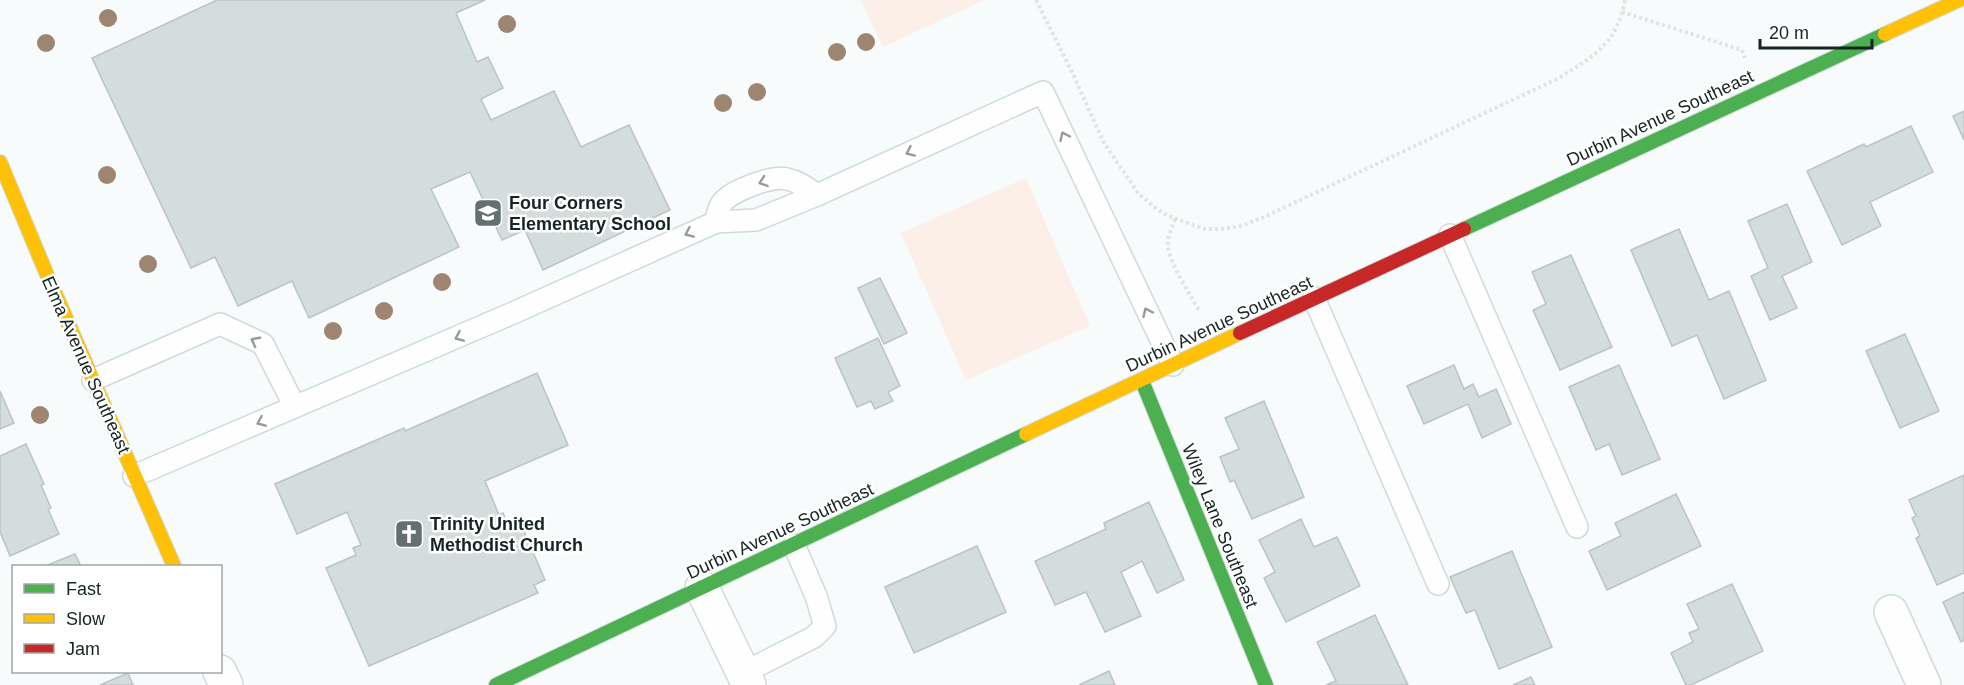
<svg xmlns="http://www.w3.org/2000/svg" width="1964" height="685" viewBox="0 0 1964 685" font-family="Arial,sans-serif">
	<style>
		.green { fill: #fbefe7 }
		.building { fill: #d3dddc; stroke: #bac4c3; stroke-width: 1.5 }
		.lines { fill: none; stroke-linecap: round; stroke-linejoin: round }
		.lane-casing { stroke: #d0dbd9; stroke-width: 24 }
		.street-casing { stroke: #d0dbd9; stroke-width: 36 }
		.fast-casing { stroke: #d0dbd9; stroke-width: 16 }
		.slow-casing { stroke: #d0dbd9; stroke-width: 16 }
		.jam-casing { stroke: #d0dbd9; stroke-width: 16 }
		.path { stroke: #e2e4e3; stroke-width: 4; stroke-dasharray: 3 3; stroke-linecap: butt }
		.lane { stroke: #fefefe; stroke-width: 21 }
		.street { stroke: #fefefe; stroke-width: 33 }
		.fast { stroke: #4caf50; stroke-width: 14 }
		.slow { stroke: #ffc107; stroke-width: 14 }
		.jam { stroke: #c62828; stroke-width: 14 }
		.tree { fill: #9d8571 }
		.oneway { stroke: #959c9b }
		.labels { text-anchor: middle; stroke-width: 5; stroke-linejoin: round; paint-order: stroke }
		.street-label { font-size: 18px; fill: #142523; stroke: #fff }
		.poi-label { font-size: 18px; font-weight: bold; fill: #142523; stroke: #fff; text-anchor: start }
	</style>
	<rect width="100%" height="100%" fill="#f7fbfb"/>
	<g class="green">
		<path d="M861,0H984L883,47Z"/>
		<path d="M1026,178L1090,326L966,380L901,233Z"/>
	</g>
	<g class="building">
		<path d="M217,0H485L456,13L477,62L488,57L503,88L481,99L491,120L554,91L581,147L629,125L670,210L543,270L525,230L502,240L470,172L431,189L459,247L309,318L292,281L238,306L215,257L191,268L92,58Z"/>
		<path d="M1964,111V140L1953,116Z"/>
		<path d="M1911,126L1933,172L1870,202L1881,226L1842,245L1807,171L1864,144L1866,147Z"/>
		<path d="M1787,204L1812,262L1782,276L1797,308L1770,320L1751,276L1768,268L1748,221Z"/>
		<path d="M1679,229L1709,300L1729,291L1766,380L1724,399L1697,335L1672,346L1631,250Z"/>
		<path d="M1571,255L1612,347L1560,370L1533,310L1546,304L1532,272Z"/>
		<path d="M880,278L907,333L884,344L858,288Z"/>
		<path d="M1905,334L1939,411L1900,428L1866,351Z"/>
		<path d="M878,338L900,386L888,392L893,401L875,409L871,401L857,407L835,358Z"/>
		<path d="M1454,365L1464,389L1473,384L1479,397L1496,389L1511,424L1482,438L1468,404L1424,424L1407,386Z"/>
		<path d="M1619,365L1660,459L1622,475L1609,444L1596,450L1569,387Z"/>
		<path d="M537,373L568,445L485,481L499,515L503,513L507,522L518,517L545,580L534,585L538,593L369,666L326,568L356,555L353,548L361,545L347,512L297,534L275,484L404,428L405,431Z"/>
		<path d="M0,391L14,423L0,429Z"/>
		<path d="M1264,401L1304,497L1252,519L1234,480L1230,482L1220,457L1239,449L1225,418Z"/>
		<path d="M26,444L44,484L41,485L51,508L48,509L59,534L10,556L0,532V456Z"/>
		<path d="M1964,475V573L1937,585L1916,538L1920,536L1912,518L1916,516L1909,500Z"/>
		<path d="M1676,494L1701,546L1607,590L1589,551L1621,536L1615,523Z"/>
		<path d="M1149,502L1184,580L1157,593L1142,561L1121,572L1141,616L1105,632L1086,592L1055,605L1035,561L1106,529L1104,523Z"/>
		<path d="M1301,519L1314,547L1337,537L1360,586L1286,622L1264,578L1275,572L1259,540Z"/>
		<path d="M977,546L1006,612L914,653L885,587Z"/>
		<path d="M1512,551L1552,647L1499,669L1475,610L1466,613L1450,577Z"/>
		<path d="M75,554L81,566H45Z"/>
		<path d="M1732,584L1763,651L1691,685H1686L1671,653L1693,642L1689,633L1699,629L1687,604Z"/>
		<path d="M1964,592V640L1961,642L1943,602Z"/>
		<path d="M1375,615L1408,685H1326L1336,681L1317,642Z"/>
		<path d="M1109,671L1115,685H1079Z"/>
		<path d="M128,673L133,685H100Z"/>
		<path d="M1531,677L1535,685H1513Z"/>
	</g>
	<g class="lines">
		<g class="lane-casing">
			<g id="lane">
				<path d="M716,222C717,216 718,208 722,203C731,191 772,175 787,179C798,181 807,188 817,195"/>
				<path d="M1450,235L1577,527"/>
				<path d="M1314,298L1438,584"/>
				<path d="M93,380L220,324L263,344L295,407"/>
				<path d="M134,476L513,313L716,222L756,220L817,195L1043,92L1173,365"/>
				<path d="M743,673L814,637L825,626L816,596L794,545"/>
			</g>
		</g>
		<g class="street-casing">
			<g id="street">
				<path d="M702,588L749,685"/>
				<path d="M1891,612L1924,685"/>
				<path d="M220,672L226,685"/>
			</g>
		</g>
		<g class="fast-casing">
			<g id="fast">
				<path d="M1464,229L1885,34"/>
				<path d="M1142,381L1266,685"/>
				<path d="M496,685L1026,434"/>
			</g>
		</g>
		<g class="slow-casing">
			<g id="slow">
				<path d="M1885,34L1959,0"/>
				<path d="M0,162L45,270L174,566"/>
				<path d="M1026,434L1240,333"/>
			</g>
		</g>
		<g class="jam-casing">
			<path id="jam" d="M1240,333L1464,229"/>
		</g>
		<g class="path">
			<path d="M1036,0L1072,72L1104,143L1138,193L1154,207L1168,216L1205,229H1222L1241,226L1264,217L1559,78C1595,55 1616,45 1625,0"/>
			<path d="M1622,12L1742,50L1745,58"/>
			<path d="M1175,219C1172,228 1167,237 1168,247C1170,264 1191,296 1200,312"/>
		</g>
		<use href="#lane" class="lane"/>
		<use href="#street" class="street"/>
		<use href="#fast" class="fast"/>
		<use href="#slow" class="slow"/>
		<use href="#jam" class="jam"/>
	</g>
	<g class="tree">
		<circle cx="108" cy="18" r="9"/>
		<circle cx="507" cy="24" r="9"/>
		<circle cx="866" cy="42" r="9"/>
		<circle cx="46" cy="43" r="9"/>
		<circle cx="837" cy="52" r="9"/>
		<circle cx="757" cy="92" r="9"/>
		<circle cx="723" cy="103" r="9"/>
		<circle cx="107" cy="175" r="9"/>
		<circle cx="148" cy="264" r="9"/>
		<circle cx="442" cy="282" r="9"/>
		<circle cx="384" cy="311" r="9"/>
		<circle cx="333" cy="331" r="9"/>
		<circle cx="40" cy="415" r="9"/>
	</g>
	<defs><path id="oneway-chevron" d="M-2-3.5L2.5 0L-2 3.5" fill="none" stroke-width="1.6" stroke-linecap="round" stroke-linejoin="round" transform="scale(1.5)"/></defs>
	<g class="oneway">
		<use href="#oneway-chevron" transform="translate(1064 136) rotate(-115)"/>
		<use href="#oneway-chevron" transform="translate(910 152) rotate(156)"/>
		<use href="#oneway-chevron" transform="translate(763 182) rotate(161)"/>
		<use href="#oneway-chevron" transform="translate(689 233) rotate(156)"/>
		<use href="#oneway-chevron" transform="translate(1147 312) rotate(-115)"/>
		<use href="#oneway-chevron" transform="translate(459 337) rotate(157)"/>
		<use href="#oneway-chevron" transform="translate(255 341) rotate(-152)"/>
		<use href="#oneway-chevron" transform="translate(261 422) rotate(157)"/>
	</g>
	<defs>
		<g id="school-square" transform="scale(1.5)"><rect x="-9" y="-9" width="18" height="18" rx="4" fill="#63706f" stroke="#fff"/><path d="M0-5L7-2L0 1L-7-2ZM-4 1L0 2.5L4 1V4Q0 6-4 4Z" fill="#fff"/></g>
		<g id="church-square" transform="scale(1.5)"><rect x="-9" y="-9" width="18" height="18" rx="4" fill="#63706f" stroke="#fff"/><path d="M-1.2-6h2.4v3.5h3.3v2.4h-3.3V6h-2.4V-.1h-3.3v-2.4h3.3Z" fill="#fff"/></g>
	</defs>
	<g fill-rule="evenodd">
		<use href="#school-square" x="488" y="213"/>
		<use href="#church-square" x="409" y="534"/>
	</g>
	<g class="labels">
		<g class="street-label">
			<text transform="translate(1660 118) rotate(-25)" y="6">Durbin Avenue Southeast</text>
			<text transform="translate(1219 324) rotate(-25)" y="6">Durbin Avenue Southeast</text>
			<text transform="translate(86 365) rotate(66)" y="6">Elma Avenue Southeast</text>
			<text transform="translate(1220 526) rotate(68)" y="6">Wiley Lane Southeast</text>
			<text transform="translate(780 531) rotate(-25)" y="6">Durbin Avenue Southeast</text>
		</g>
		<g class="poi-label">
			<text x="509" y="209">Four Corners<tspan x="509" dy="21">Elementary School</tspan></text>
			<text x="430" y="530">Trinity United<tspan x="430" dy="21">Methodist Church</tspan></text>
		</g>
	</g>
	<rect x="12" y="565" width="210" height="108" fill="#ffffff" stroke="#a1a8a7" stroke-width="1.5"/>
	<rect x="24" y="584" width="30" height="9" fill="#4caf50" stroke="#a1a8a7" stroke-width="1.5"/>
	<text x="66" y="595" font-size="18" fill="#142523">Fast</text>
	<rect x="24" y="614" width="30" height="9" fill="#ffc107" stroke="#a1a8a7" stroke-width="1.5"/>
	<text x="66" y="625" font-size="18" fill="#142523">Slow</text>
	<rect x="24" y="644" width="30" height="9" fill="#c62828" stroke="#a1a8a7" stroke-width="1.5"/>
	<text x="66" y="655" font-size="18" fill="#142523">Jam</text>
	<path d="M1760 39v9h112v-9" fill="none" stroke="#142523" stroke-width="3"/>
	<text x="1769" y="39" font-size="18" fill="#142523" stroke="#ffffff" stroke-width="4.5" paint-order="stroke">20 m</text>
</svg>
